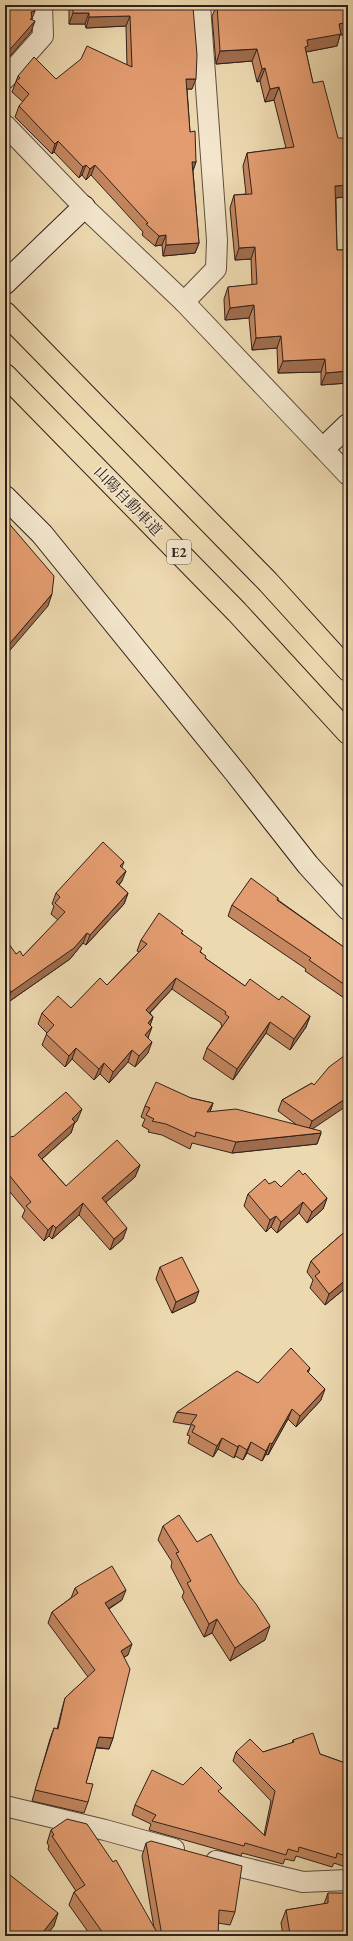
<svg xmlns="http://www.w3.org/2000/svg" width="353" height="1941" viewBox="0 0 353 1941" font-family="'EB Garamond','Noto Serif JP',serif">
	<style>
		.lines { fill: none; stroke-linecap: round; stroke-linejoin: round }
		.street-casing { stroke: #5f4e40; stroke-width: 22 }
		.secondary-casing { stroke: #30201a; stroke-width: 24 }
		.highway-casing { stroke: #30201a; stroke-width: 24 }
		.street { stroke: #f3e6cc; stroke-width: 20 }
		.secondary { stroke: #f3e6cc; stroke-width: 22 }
		.highway { stroke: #edd9b0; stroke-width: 22 }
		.wall { fill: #c3865f; stroke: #30201a }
		.shaded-wall { fill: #9f6d4e; stroke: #30201a }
		.building { fill: #e39c6f; stroke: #30201a }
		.labels { text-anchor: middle; stroke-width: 3.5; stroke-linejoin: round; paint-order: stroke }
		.shield { fill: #f3e6cc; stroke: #6a5b4f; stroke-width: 1 }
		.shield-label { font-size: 14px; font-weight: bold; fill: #30201a }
		.street-label { font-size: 15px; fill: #30201a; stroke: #f3e6cc }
	</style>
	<rect width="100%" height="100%" fill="#edd9b0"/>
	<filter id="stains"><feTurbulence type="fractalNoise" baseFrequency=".005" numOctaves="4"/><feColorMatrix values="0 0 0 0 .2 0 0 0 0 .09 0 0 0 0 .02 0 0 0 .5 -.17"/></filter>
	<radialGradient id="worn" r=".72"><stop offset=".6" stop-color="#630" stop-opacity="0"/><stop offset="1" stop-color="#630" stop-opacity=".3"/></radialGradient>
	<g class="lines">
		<g class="street-casing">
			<g id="street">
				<path d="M5,79L43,36L42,5"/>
				<path d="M5,125L84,207L184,302L348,475"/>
				<path d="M184,302L216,269L217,240L200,5"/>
				<path d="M5,1806L105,1830L174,1849"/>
				<path d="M216,1861L303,1882L348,1880"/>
			</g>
		</g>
		<g class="secondary-casing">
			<g id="secondary">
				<path d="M5,283L84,207"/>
				<path d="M324,448L348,425"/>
				<path d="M5,497L42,534L235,772L308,865L348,909"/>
			</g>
		</g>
		<g class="highway-casing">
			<g id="highway">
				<path d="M5,313L268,582L348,670"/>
				<path d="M5,375L237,612L348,733"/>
			</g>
		</g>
		<use href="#street" class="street"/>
		<use href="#secondary" class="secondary"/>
		<use href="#highway" class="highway"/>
	</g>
	<g class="wall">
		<path d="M69,5H190L192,89H187L190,132L196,162L193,171L199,243L195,253L163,256L162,245L155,246L142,235L143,232L91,175L86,180L82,175L79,178L54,152L52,154L15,117L19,106L23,102L12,92L18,76L56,79L127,65L126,26L86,28L85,24H69Z"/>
		<path d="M217,5H348V34L340,35L337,46L306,52L313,83L346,197L336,198L337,250H348V383L321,385V372L278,373L277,348L252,350L249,318L225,320L224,299L228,287L252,285L251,259L235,260L230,208L234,195L246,194L243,166L247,153L286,148L274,100L265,102L260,81L257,82L252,61L216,64L212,16Z"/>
		<path d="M124,862L122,867V881L119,885L128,893L124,904L86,945L83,943L70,959L7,1003L5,1000V942L16,954L23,956L58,920L51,914L54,906L52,904L56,893Z"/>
		<path d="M278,898V900L348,950V998L347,1000L305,971L306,969L228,916L232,905Z"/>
		<path d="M182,933L201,952L205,958L245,986L279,1000L310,1016L306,1027L290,1050L266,1033L233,1080L203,1059L207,1048L222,1026L221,1025V1023L172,989L150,1013L153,1017L150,1025L148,1038V1053L135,1067L128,1062L109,1083L100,1074L94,1080L72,1059L65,1067L42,1045L47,1033L38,1024L42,1013L71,1008L107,985L139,952L137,951L141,940Z"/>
		<path d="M312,1083L313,1129L321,1133L317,1144L232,1153L192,1143L190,1149L162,1135L148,1132L149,1130L142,1126L145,1119L141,1117L145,1106L191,1098L213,1103L210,1112L297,1125L278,1111L282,1100Z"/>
		<path d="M77,1121L74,1124L71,1133L42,1159L66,1186L140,1165L135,1177L106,1202L123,1239L110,1250L79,1215L52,1239L49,1236L44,1241L22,1217L25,1210L5,1186V1142L13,1137Z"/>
		<path d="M303,1175L327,1198L323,1209L307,1223L299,1213L277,1233L271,1227L266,1232L244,1206L248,1194L269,1184L281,1187Z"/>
		<path d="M348,1229V1286L325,1305L310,1288L313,1280L307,1272L311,1261Z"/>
		<path d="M160,1267L195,1302L172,1313L156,1279Z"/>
		<path d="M310,1368L308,1373L321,1400L296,1427L288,1419L268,1455L266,1454L262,1461L247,1453L243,1460L235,1456L234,1458L218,1449L213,1457L188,1443L190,1436L187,1435L191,1425L173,1422L177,1412L258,1383Z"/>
		<path d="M163,1526L197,1542L265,1640L230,1661L212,1633L204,1637L182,1597L184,1592L171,1567L172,1562L158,1540Z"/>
		<path d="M75,1588L122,1600L109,1609L128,1655L124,1657L113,1738L109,1749L96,1748L86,1783L88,1802L84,1813L32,1801L50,1739L54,1728L57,1729L62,1709L65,1698L88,1677L48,1623L52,1612L71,1598Z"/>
		<path d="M293,1740L320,1754L348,1764V1868L334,1863L332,1867L296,1856L294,1861L285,1859L283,1864L242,1853L241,1856L149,1830L151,1824L132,1815L135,1805L220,1793L264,1835L271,1801L233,1761L236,1752H263L292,1743Z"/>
		<path d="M51,1830L154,1928L142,1856L146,1843L235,1912L230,1925L218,1923V1936H91L69,1905L74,1892L76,1891L48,1849L49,1846L47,1843Z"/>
		<path d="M328,1893L348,1936L283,1935L281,1923L286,1910L324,1904Z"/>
	</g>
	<g class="shaded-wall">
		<path d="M35,11L28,29L35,21L31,32L5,62V55L31,12Z"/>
		<path d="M73,13H89L85,24H69Z"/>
		<path d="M130,16L126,26L86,28L89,17Z"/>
		<path d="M348,22V34L340,35L337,46L306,52L300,60L307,40L339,24Z"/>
		<path d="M257,49L252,61L216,64L220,51Z"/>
		<path d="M265,68L260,81L257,82L262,69Z"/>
		<path d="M186,79H196L192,89H183Z"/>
		<path d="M279,87L274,100L265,102L270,89Z"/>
		<path d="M58,141L54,152L52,154L55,144Z"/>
		<path d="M192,162H196L192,172Z"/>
		<path d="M86,165L82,175L79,178L83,167Z"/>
		<path d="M95,165L91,175L86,180L90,169Z"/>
		<path d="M348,185V192L346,197L331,198L335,186Z"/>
		<path d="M166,235L162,245L155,246L159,236Z"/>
		<path d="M199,243L195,253L163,256L166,245Z"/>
		<path d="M255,247L251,259L235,260L239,248Z"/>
		<path d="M254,305L249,318L225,320L230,308Z"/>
		<path d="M281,336L277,348L252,350L256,338Z"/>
		<path d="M325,359L321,372L278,373L283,361Z"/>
		<path d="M348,371V383L321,385L326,373Z"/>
		<path d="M52,594L48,606L5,656V649Z"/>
		<path d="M126,871L122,881L112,892L116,882Z"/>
		<path d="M128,893L124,904L86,945L90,935Z"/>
		<path d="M87,933L83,943L70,959L7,1003L11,992Z"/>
		<path d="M176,978L172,989L142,1021L146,1010Z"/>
		<path d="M310,1016L306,1027L290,1050L294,1039Z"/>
		<path d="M153,1017L149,1028L148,1023Z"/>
		<path d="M270,1022L266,1033L233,1080L237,1069Z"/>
		<path d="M152,1027L148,1038L145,1035Z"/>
		<path d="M152,1042L148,1053L135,1067L139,1056Z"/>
		<path d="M76,1048L72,1059L65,1067L69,1056Z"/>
		<path d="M132,1050L128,1062L109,1083L113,1072Z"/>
		<path d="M104,1063L100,1074L94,1080L99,1069Z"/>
		<path d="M348,1097V1105L308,1132L312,1121Z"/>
		<path d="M213,1103L209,1115L207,1112Z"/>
		<path d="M82,1109L77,1121L74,1124L71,1133L34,1166L38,1155L72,1119Z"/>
		<path d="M321,1133L317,1144L232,1153L236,1142Z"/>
		<path d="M140,1165L135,1177L98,1209L102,1198Z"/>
		<path d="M327,1198L323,1209L307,1223L312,1212Z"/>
		<path d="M303,1202L299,1213L277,1233L281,1222Z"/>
		<path d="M83,1203L79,1215L52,1239L56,1228Z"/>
		<path d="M276,1216L271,1227L266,1232L270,1220Z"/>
		<path d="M53,1225L49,1236L44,1241L48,1230Z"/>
		<path d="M127,1228L123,1239L110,1250L114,1239Z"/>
		<path d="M348,1278V1286L325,1305L329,1294Z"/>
		<path d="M199,1291L195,1302L172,1313L176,1302Z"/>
		<path d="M325,1389L321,1400L296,1427L300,1416Z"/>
		<path d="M292,1409L288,1419L268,1455L272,1444Z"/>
		<path d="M222,1438L218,1449L213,1457L217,1446Z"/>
		<path d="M251,1442L247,1453L243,1460L247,1450Z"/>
		<path d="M270,1443L266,1454L262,1461L266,1451Z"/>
		<path d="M239,1445L235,1456L234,1458L238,1447Z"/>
		<path d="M126,1590L122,1600L101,1613L105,1603Z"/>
		<path d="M217,1619L212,1633L204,1637L209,1624Z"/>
		<path d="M270,1626L265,1640L230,1661L235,1648Z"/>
		<path d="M132,1644L128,1655L117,1661L121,1651Z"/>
		<path d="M99,1737L113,1738L109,1749L95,1747Z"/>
		<path d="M58,1913L54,1926L46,1936H40Z"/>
	</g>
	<g class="building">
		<path d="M5,5H34L35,11L31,12L32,19H30L35,21L5,55Z"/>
		<path d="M73,5H190V8L193,7L197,55L196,79H186L190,132L195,131L196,162H192L199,243L166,245V235L159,236L146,224L148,223L95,165L90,169L86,165L83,167L58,141L55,144L19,106L29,94L16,81L20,78L18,76L34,57L56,79L81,59L87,46L132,67L130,16L89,17V13H73Z"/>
		<path d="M217,5H348V22L339,24L341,34L307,40L308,46L305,47L313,83L323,81L338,138H348V185L335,186L337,250H348V371L326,373L325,359L283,361L281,336L256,338L254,305L230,308L228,287L257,284L255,247L239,248L234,195L252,194L247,153L294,147L279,87L270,89L265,68L262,69L257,49L220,51Z"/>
		<path d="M6,520L54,576L52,594L5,649V521Z"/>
		<path d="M103,842L124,862L120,866L126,871L116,882L128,893L90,935L87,933L74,948L11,992L5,984V942L7,941L16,954L20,951L23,956L65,912L55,903L60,897L56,893Z"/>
		<path d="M251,878L278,898L277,900L348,950V987L309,960L311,958L232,905Z"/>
		<path d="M159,913L183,931L181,933L202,948L200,952L206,956L205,958L245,986L250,979L279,1000L282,996L310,1016L294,1039L270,1022L237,1069L207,1048L229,1017L225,1014L226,1012L176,978L146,1010L153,1017L148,1023L152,1027L145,1035L152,1042L139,1056L132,1050L113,1072L104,1063L99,1069L76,1048L69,1056L46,1034L54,1025L42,1013L58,996L71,1008L100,978L107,985L147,944L141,940Z"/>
		<path d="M348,1053V1097L312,1121L282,1100L312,1083L314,1085L329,1067Z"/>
		<path d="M156,1082L191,1098L213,1103L207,1112L236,1109L321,1131V1133L236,1142L196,1132L195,1137L166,1124L152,1121L154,1119L146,1115L150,1108L145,1106Z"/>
		<path d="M66,1092L82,1109L72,1119L75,1122L38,1155L66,1186L117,1140L140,1165L102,1198L127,1228L114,1239L83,1203L56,1228L53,1225L48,1230L26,1206L31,1202L5,1170V1142L12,1136L13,1137Z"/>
		<path d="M299,1170L303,1175L305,1173L327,1198L312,1212L303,1202L281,1222L276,1216L270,1220L248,1194L265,1179L269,1184L275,1181L281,1187Z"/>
		<path d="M348,1229V1278L329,1294L315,1276L320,1272L311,1261Z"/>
		<path d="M182,1257L199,1291L176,1302L160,1267Z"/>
		<path d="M291,1348L310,1368L307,1371L325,1389L300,1416L292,1409L272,1444L270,1443L266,1451L251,1442L247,1450L239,1445L238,1447L222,1438L217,1446L192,1432L195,1426L191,1424L197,1415L177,1412L237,1371L258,1383Z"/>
		<path d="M179,1515L197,1542L211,1534L239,1583L256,1604L270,1626L235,1648L217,1619L209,1624L187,1583L191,1581L176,1553L179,1552L163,1526Z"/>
		<path d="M112,1566L126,1590L105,1603L132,1644L121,1651L130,1669L113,1738L99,1737L86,1783L93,1784L88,1802L35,1790L54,1728L58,1729L65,1698L95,1670L52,1612L78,1593L75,1588Z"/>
		<path d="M313,1733L320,1754L348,1764V1857L337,1853L336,1858L299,1847L298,1852L288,1849L286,1855L245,1843L244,1846L152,1821L156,1815L135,1805L152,1770L183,1785L201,1767L222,1788L218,1791L265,1836L275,1791L236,1752L250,1739L263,1752L294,1742L293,1740Z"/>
		<path d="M67,1819L87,1824L113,1862L116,1860L159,1936H105L74,1892L85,1885L52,1836L54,1835L51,1830Z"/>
		<path d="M151,1841L242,1866L235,1912L219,1910L218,1936H162L146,1843Z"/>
		<path d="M5,1871L58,1913L40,1936H5Z"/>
		<path d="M328,1893H348V1936H281V1935L290,1934L286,1910L328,1903Z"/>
	</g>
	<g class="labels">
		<rect class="shield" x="167" y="540" width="24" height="24" rx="3"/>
		<g class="shield-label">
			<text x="179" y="557">E2</text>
		</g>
		<g class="street-label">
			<text transform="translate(128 501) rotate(46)" y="5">山陽自動車道</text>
		</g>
	</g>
	<rect width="353" height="1941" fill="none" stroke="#edd9b0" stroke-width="20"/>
	<rect x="6" y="6" width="341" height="1929" fill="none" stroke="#30201a" stroke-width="2"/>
	<rect x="10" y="10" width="333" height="1921" fill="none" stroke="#30201a"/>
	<rect width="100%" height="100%" filter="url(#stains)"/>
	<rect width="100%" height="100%" fill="url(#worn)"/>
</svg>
